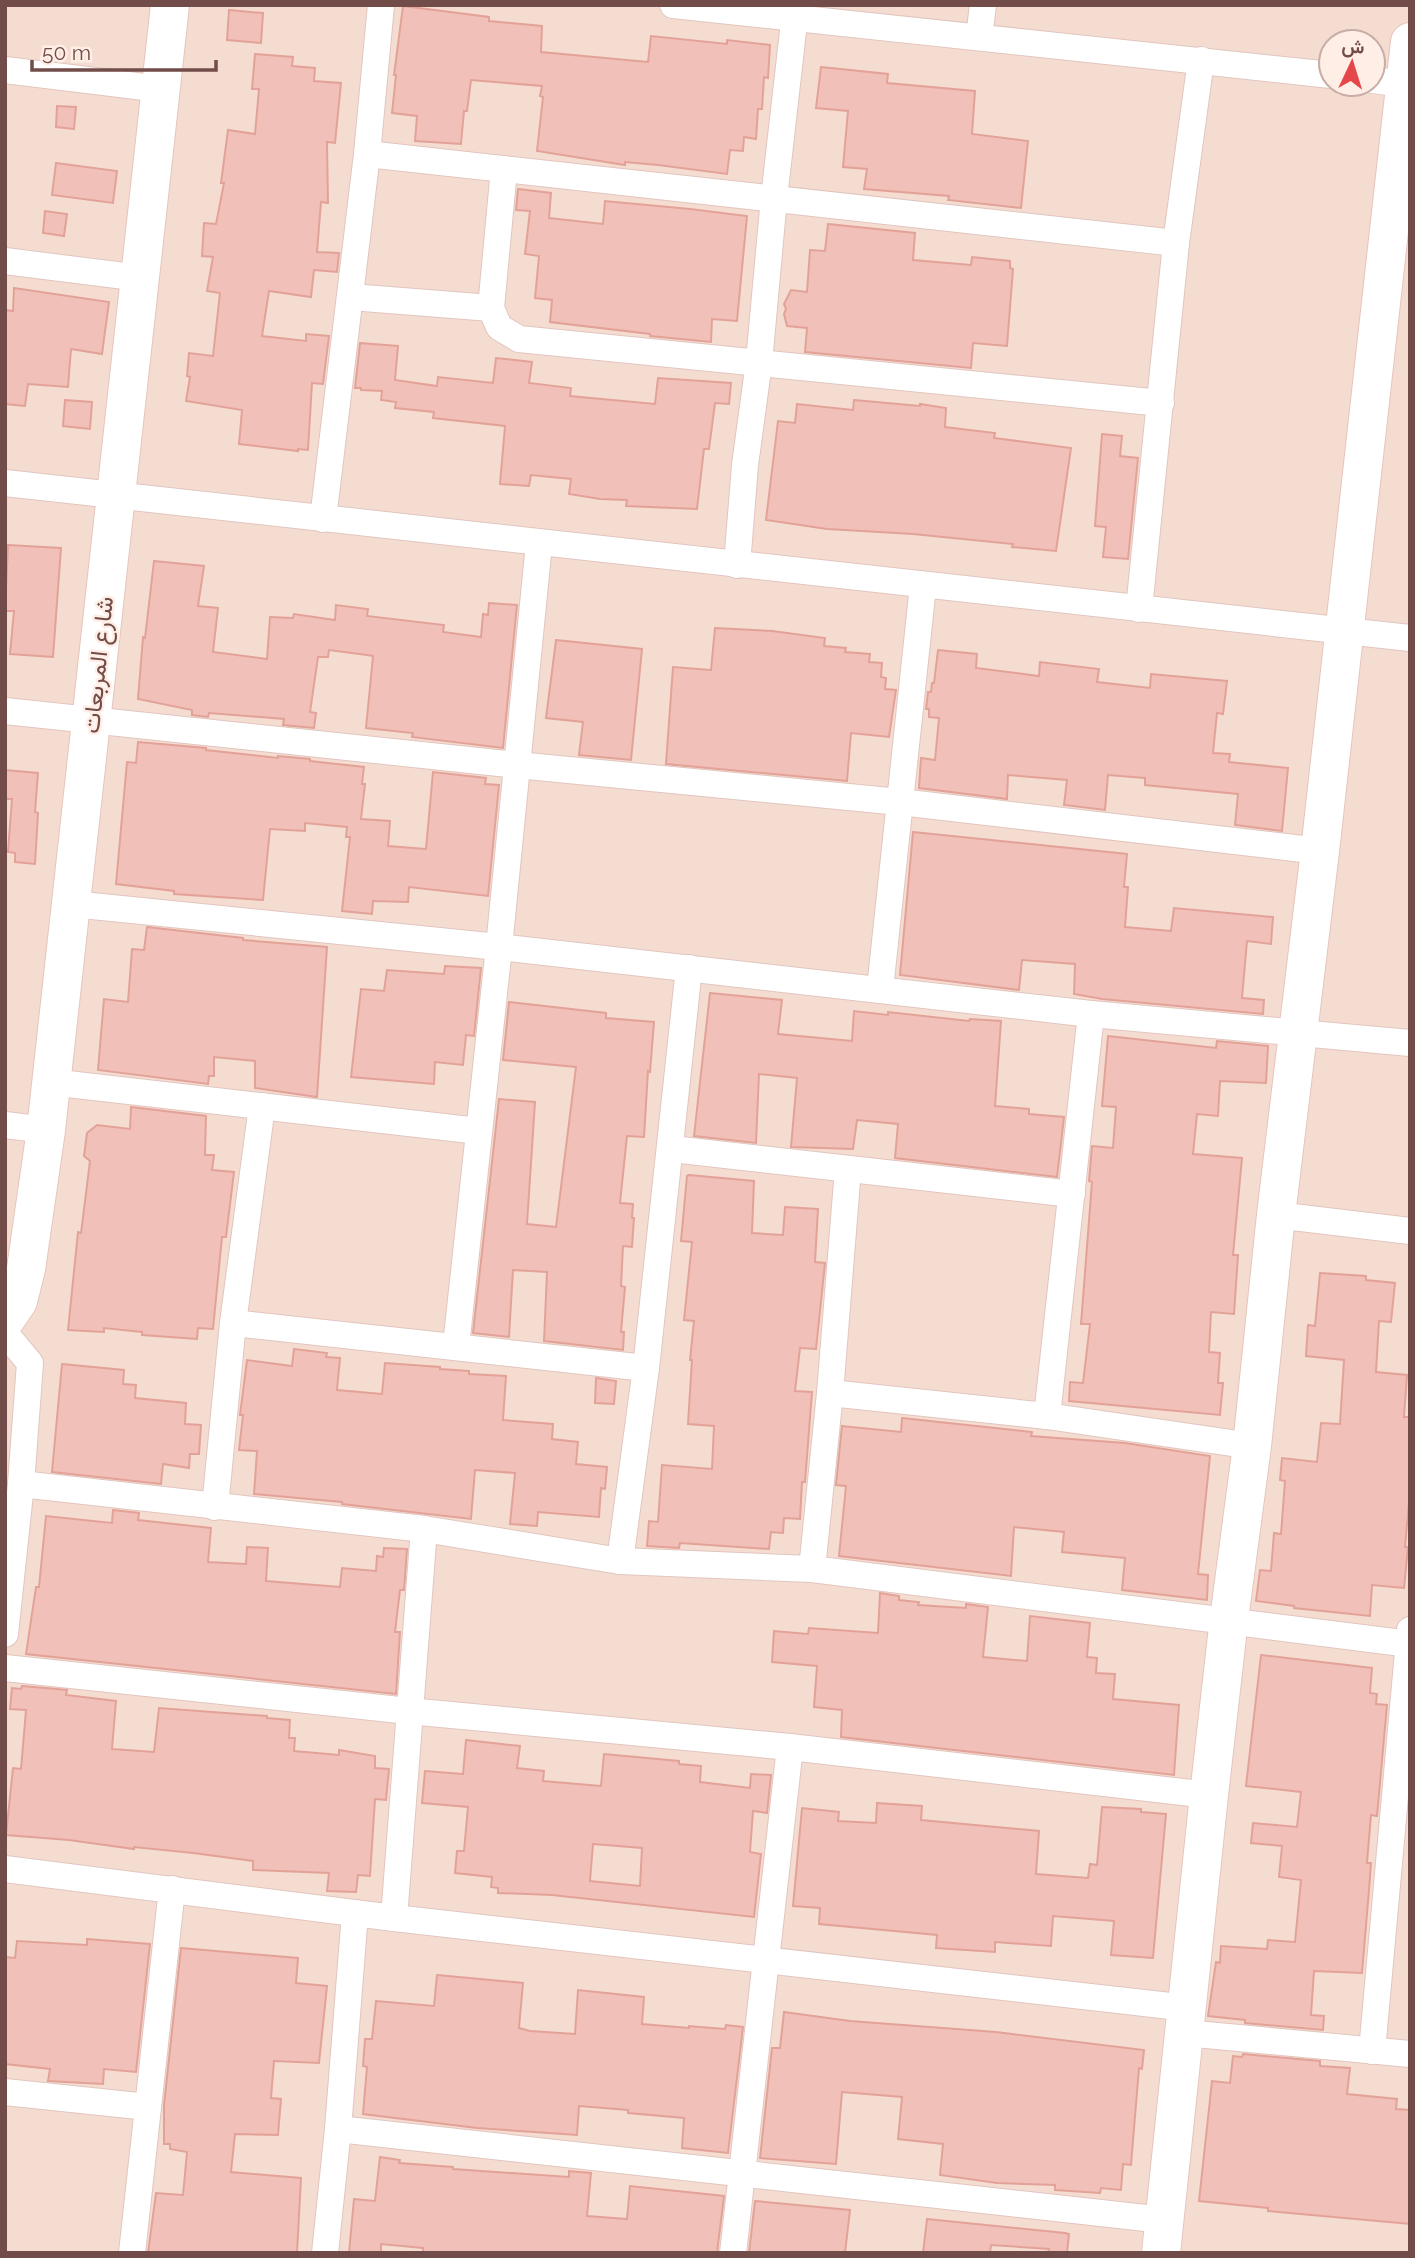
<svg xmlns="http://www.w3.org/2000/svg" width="1415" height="2258" viewBox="0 0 1415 2258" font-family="Raleway,Vazirmatn,sans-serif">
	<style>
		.residential { fill: #f5dcd1; fill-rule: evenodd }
		.building { fill: #f1c0b8; stroke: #e3a298; stroke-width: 2; fill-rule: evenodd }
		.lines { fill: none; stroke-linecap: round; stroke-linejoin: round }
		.street-casing { stroke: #e1c6bf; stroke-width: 28 }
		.secondary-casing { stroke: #e6c5bc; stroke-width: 40 }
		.street { stroke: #fff; stroke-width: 26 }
		.secondary { stroke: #fff; stroke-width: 38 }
		.labels { text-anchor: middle; stroke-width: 5; stroke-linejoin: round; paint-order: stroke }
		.street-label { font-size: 24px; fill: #714c48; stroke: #ffeee5 }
	</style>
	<rect width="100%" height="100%" fill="#fceae0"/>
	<path class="residential" d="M5,5H1410V2253H5ZM1331,42H1373V84H1331Z"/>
	<g class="building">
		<path d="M403,6L489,17V21L542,26L541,52L648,62L651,36L727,44V40L770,45L768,78L764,77L762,109H758L756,139L744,137L743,151L730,150L727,174L658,165L625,162V165L537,151L543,97L540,96L542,86L471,80L467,111H464L461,144L415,141L417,116L392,113L396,75H394Z"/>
		<path d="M229,10L263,13L261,43L227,40Z"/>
		<path d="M255,54L293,57L292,66L315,68L314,81L341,83L335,143L327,142L328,203L321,202L317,252L339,253L337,272L314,270L311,297L269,291L262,336L306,341V334L329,336L323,384L312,383L308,450L298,449V451L239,444L242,410L186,401L190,377L187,376L189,353L213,356L220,293L207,291L213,257L202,256L204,223L216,224L224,183H221L228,130L255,134L259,89H252Z"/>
		<path d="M821,67L888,74L887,83L975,91L972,134L1028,141L1021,208L948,200L949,196L864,189L867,169L843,167L848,111L816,108Z"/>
		<path d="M57,106L76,107L74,129L56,127Z"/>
		<path d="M56,163L117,171L113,203L52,195Z"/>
		<path d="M518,189L551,193L549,218L603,224L605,201L690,209L747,216L737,321L712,319L711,342L650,336V334L550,322L552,300L535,298L539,256L525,254L530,211L516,210Z"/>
		<path d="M45,211L67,214L64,236L43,233Z"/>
		<path d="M828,224L915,233L913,260L971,265L972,257L1010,261V268L1013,269L1007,346L973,343L971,368L805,352L807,328L787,326L784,314L786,309L784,304L791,290L807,292L810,250L825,251Z"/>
		<path d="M14,288L109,302L102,354L71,349L68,387L28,384L25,406L5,404V310L13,311Z"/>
		<path d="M360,343L398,346L395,380L437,386L438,377L493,383L496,358L532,362L529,383L571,388L570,396L655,404L658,378L731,383L729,404L715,403L709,449H704L697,509L626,506L627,500L600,499L569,494L571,479L531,475L529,486L500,484L505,426L433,418L434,412L395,408L396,402L381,400L382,391L361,390V388H355Z"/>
		<path d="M65,400L92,402L90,429L63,426Z"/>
		<path d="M854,400L920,406V404L946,408L945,427L995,433L994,438L1071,448L1056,551L1012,547L1013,544L913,534L827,529L766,520L778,421L795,423L797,404L853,410Z"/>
		<path d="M1102,434L1122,436L1120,456L1138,458L1128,559L1103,557L1106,527L1095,526Z"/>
		<path d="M8,545L61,548L53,657L10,654L14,611H5Z"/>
		<path d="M154,561L204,566L198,606L218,608L213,652L267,659L270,617L293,618L294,614L335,620L336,605L368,609L367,616L444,625L443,632L481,637L483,614L488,615L489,603L517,605L503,748L412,737L413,733L366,728L373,656L367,655L329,650L328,657H318L310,712L316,713L314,728L283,725L284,719L209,713L208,717L192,715V710L138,699L143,637L145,638Z"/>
		<path d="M715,628L772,631L825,638L824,646L846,648L845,652L870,654L869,662L882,663L881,677L886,678L885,689L896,690L889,737L851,733L847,781L666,764L673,667L711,670Z"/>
		<path d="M556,640L642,649L631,760L579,755L583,722L546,718Z"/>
		<path d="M938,650L977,654L976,668L1039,676L1040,662L1099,669L1097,682L1150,688L1151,674L1227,681L1223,714L1217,713L1213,753L1230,754L1229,762L1288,768L1282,831L1235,825L1238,794L1145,785V778L1108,775L1105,810L1064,805L1067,780L1008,775L1007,799L919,788L921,758L935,760L939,718L929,717V709H926L928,692H931L932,683H934Z"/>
		<path d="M138,742L206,748V750L278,758V756L310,759V761L364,767L362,784H365L361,819L390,821L388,846L426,849L433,772L486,778L485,784L499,785L488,896L409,887L408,902L373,901L372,914L342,911L350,837H346L347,827L305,823V831L270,829L263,900L174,894V891L116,884L127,762L136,763Z"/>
		<path d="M5,770L38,773L35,812L38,813L35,864L15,862V853L8,852L12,799H5Z"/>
		<path d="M913,832L1127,854L1124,887H1128L1125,927L1171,931L1174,908L1273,917L1271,944L1247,941L1242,998L1264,1000L1263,1014L1102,999L1074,994L1075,964L1022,960L1019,990L900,975Z"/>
		<path d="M147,927L243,938V940L327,947L317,1097L255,1088V1061L214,1057V1076H209L208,1084L98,1070L104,999L128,1002L132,949L144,950Z"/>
		<path d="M445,966L481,968L474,1036L466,1035L463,1065L435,1062L434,1084L351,1077L361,989L384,991L387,970L444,974Z"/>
		<path d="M710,993L782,1000L778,1034L852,1041L854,1011L888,1015V1012L969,1021L970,1019L1001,1021L995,1106L1029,1109V1114L1064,1117L1057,1177L895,1158L898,1124L857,1120L853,1149L791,1147L797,1078L759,1074L756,1143L694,1136Z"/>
		<path d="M509,1002L606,1013V1018L654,1022L650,1072L648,1071L644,1137L627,1136L620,1203L633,1204L632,1218H634L632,1247L623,1246L621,1286L625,1287L621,1332H624L623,1350L544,1341L547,1272L513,1270L509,1337L473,1333L499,1099L535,1102L527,1224L556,1227L576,1067L503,1060Z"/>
		<path d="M1108,1036L1216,1048L1217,1041L1268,1046L1266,1083L1220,1081L1218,1116L1197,1114L1193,1154L1242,1158L1233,1255H1238L1234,1314L1211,1312L1209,1352L1220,1353L1218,1383H1223L1220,1415L1069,1401L1070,1382L1083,1383L1090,1324H1081L1092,1182L1089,1181L1092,1146L1113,1148L1116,1107L1102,1106Z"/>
		<path d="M131,1107L206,1116L205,1155H214L212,1170L234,1172L226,1237H222L213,1329L198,1328L197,1339L142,1335V1332L104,1328V1332L68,1330L78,1232L81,1233L90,1161L84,1156L87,1133L97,1125L130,1129Z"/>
		<path d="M689,1175L754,1181L752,1233L783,1235L785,1207L818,1209L815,1262L825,1263L816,1349L800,1348L795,1391L812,1392L805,1482H802L800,1519L784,1518L783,1533L771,1532L769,1549L680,1543L679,1548L647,1546L649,1521L658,1522L662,1465L712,1469L714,1426L688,1424L692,1360H690L694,1321L684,1320L692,1242L681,1241L687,1176Z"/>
		<path d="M1320,1273L1366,1276V1280L1395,1283L1391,1322L1379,1321L1376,1372L1407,1375L1404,1417H1410V1491L1405,1547H1408L1404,1588L1372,1585L1370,1616L1294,1608V1606L1256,1601L1260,1570L1271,1571L1274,1533L1281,1534L1285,1481L1280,1480L1282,1458L1317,1462L1321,1423L1340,1424L1344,1360L1306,1356L1308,1325L1315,1326Z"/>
		<path d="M294,1349L327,1353L326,1357L340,1358L337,1390L382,1394L385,1363L440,1367V1369L469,1371V1374L506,1376L503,1420L553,1424L552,1439L578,1442L576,1464L607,1467L605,1489L601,1488L599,1517L538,1512L537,1526L510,1524L515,1473L475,1470L471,1519L342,1504V1502L254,1494L257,1451L239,1450L243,1415H240L247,1360L292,1366Z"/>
		<path d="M62,1364L124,1370L123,1384L136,1385L135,1398L186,1403L185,1424L201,1425L199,1454H190L189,1468L163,1464L161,1484L52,1472Z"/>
		<path d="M596,1378L616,1381L614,1404L595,1403Z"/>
		<path d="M902,1418L1032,1432L1031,1436L1125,1443L1210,1456L1198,1574L1208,1575L1207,1600L1122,1590L1125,1558L1062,1552L1064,1532L1014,1527L1011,1576L839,1556L846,1486L836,1485L842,1426L901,1432Z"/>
		<path d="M113,1510L139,1513L138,1520L211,1528L208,1562L246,1564L247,1547L268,1548L266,1581L340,1587L342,1568L376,1571L377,1556L383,1557L384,1548L407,1549L404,1590H400L395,1632H400L396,1694L26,1654L36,1587H39L46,1516L112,1523Z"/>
		<path d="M880,1593L899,1596V1600L919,1602L918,1605L966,1608V1604L988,1607L983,1657L1027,1661L1030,1616L1090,1623L1087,1657L1097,1658L1096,1673L1115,1674L1113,1699L1179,1705L1174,1775L841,1737L842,1710L814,1707L817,1666L772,1662L774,1631L808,1634L809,1628L878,1633Z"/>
		<path d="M1261,1655L1372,1668L1370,1693L1377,1694L1376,1704L1387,1705L1377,1816L1371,1815L1367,1863H1371L1369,1890L1362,1973L1314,1971L1311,2015L1324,2016L1323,2030L1245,2023V2020L1208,2016L1216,1962L1220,1963L1221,1946L1267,1949L1268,1940L1295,1942L1301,1880L1279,1877L1282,1846L1251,1843L1253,1823L1297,1827L1301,1792L1246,1786Z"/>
		<path d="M22,1686L67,1690L66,1695L116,1701L112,1749L154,1752L159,1708L267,1716V1718L290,1720L289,1738H295L294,1751L339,1755V1750L375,1756V1768L389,1769L386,1800L375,1799L370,1876L358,1875L356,1892L327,1891L329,1873L253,1870V1861L193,1853L134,1847V1849L69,1840L6,1835L13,1768L21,1769L26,1710L10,1709L12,1688L21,1689Z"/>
		<path d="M466,1740L520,1746L517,1768L544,1771L543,1781L601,1786L604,1754L679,1761V1764L701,1766L700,1782L750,1788L751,1774L771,1775L767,1813L753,1811L750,1852L761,1854L754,1917L552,1895L498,1893V1888L491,1887L492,1877L455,1873L457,1851H464L468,1807L422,1803L425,1771L463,1774ZM593,1844L642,1848L640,1886L590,1881Z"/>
		<path d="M877,1803L922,1806L921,1820L1039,1831L1036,1874L1088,1878L1090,1864L1097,1865L1102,1807L1141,1809V1812L1166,1814L1153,1958L1111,1955L1114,1921L1053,1916L1051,1946L995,1942V1952L936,1948L937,1935L819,1924L820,1908L793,1906L802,1808L839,1812L838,1821L876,1823Z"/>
		<path d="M87,1939L150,1944L136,2072L104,2069L103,2084L48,2081L50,2069L5,2064V1957L15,1958L17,1941L87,1945Z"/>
		<path d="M181,1948L298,1958L296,1983L327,1986L319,2063L274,2061L271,2098L281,2099L278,2135L235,2134L231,2172L301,2178L297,2253H148L156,2193L183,2195L187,2152L170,2149V2144H164V2105Z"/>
		<path d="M437,1975L523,1983L519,2028L530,2031L575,2034L578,1990L644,1997L642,2024L689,2028V2026L725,2029L726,2025L743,2027L728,2153L682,2148L684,2118L628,2113V2110L579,2106L577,2135L477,2128L363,2114L367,2067L363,2066L365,2039H372L376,2001L434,2006Z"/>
		<path d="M784,2012L850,2021L996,2032L1144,2050L1142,2069L1139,2068L1131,2165L1123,2164L1121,2190L1101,2188L1100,2193L1055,2190V2185L997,2183L940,2175L943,2144L898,2139L902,2097L842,2092L836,2164L760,2158L772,2048H780Z"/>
		<path d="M1243,2054L1320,2061V2066L1350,2068L1347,2094L1397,2099L1396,2109L1410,2110V2224L1268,2211V2208L1199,2201L1212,2081L1230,2083L1233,2056L1242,2057Z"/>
		<path d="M380,2157L400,2160L399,2163L453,2167V2169L569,2177V2171L591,2173L587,2216L627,2219L630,2186L724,2196L717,2253H423V2248L381,2244V2253H349L354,2199L375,2201Z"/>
		<path d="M755,2201L850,2210L845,2253H749Z"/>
		<path d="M927,2219L1065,2233L1069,2234L1067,2253H1048L1049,2249L991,2245L990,2253H923Z"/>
	</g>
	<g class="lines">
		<g class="street-casing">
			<g id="street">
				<path d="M673,5L1331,75"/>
				<path d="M979,37L983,5"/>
				<path d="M5,70L161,89"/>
				<path d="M1373,80L1410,85"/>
				<path d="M367,154L1176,243"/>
				<path d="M504,169L491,308L499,327L519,339L1161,403"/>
				<path d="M5,261L141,278"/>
				<path d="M351,297L491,308"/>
				<path d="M5,483L1410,638"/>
				<path d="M323,519L367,154L381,5"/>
				<path d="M737,565L745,465L759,362L774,198L796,5"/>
				<path d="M1139,609L1176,243L1201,60"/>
				<path d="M5,711L517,765L900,802L1320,851"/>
				<path d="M72,904L499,947L1091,1014L1410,1043"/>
				<path d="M880,989L923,586"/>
				<path d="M50,1082L479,1131"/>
				<path d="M5,1125L46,1130"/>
				<path d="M672,1149L1072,1194"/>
				<path d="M1276,1215L1410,1231"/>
				<path d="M233,1323L646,1368"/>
				<path d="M5,1333L30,1363L21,1484L5,1634"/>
				<path d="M456,1346L499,947L539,544"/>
				<path d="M830,1393L1047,1416L1252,1446"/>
				<path d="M1047,1416L1091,1014"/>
				<path d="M21,1484L424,1529L620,1561L812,1569L1410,1644"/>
				<path d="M215,1507L233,1323L262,1106"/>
				<path d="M620,1561L646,1368L689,968"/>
				<path d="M812,1569L830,1393L848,1169"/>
				<path d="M5,1668L409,1711L790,1747L1209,1795"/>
				<path d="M5,1869L394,1918L1188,2008"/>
				<path d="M394,1918L424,1529"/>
				<path d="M1185,2033L1410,2054"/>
				<path d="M1372,2051L1410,1630"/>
				<path d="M5,2092L148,2107"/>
				<path d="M338,2129L1164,2220"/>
				<path d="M132,2253L172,1889"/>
				<path d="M325,2253L338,2129L355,1913"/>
				<path d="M733,2253L790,1747"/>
			</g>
		</g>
		<g class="secondary-casing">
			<g id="secondary">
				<path d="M5,1320L18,1301L26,1269L46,1130L170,5"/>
				<path d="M1161,2253L1209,1795L1229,1619L1252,1446L1276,1215L1320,851L1410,42"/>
			</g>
		</g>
		<use href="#street" class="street"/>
		<use href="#secondary" class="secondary"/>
	</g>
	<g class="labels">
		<g class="street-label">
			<text transform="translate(98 665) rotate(-84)" y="8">شارع المربعات</text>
		</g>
	</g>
	<rect width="1415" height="2258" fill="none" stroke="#714c48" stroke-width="14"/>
	<g transform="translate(1352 63) rotate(4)"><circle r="33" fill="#ffeee5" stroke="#c6ada6" stroke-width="2"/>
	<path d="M0-5L12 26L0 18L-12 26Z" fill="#e5464a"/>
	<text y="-10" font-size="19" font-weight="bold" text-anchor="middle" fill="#714c48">ش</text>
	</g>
	<path d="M32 60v10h184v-10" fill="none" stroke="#714c48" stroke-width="3.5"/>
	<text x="42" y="60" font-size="21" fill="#714c48" stroke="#ffeee5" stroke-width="5" paint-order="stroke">50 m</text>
</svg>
